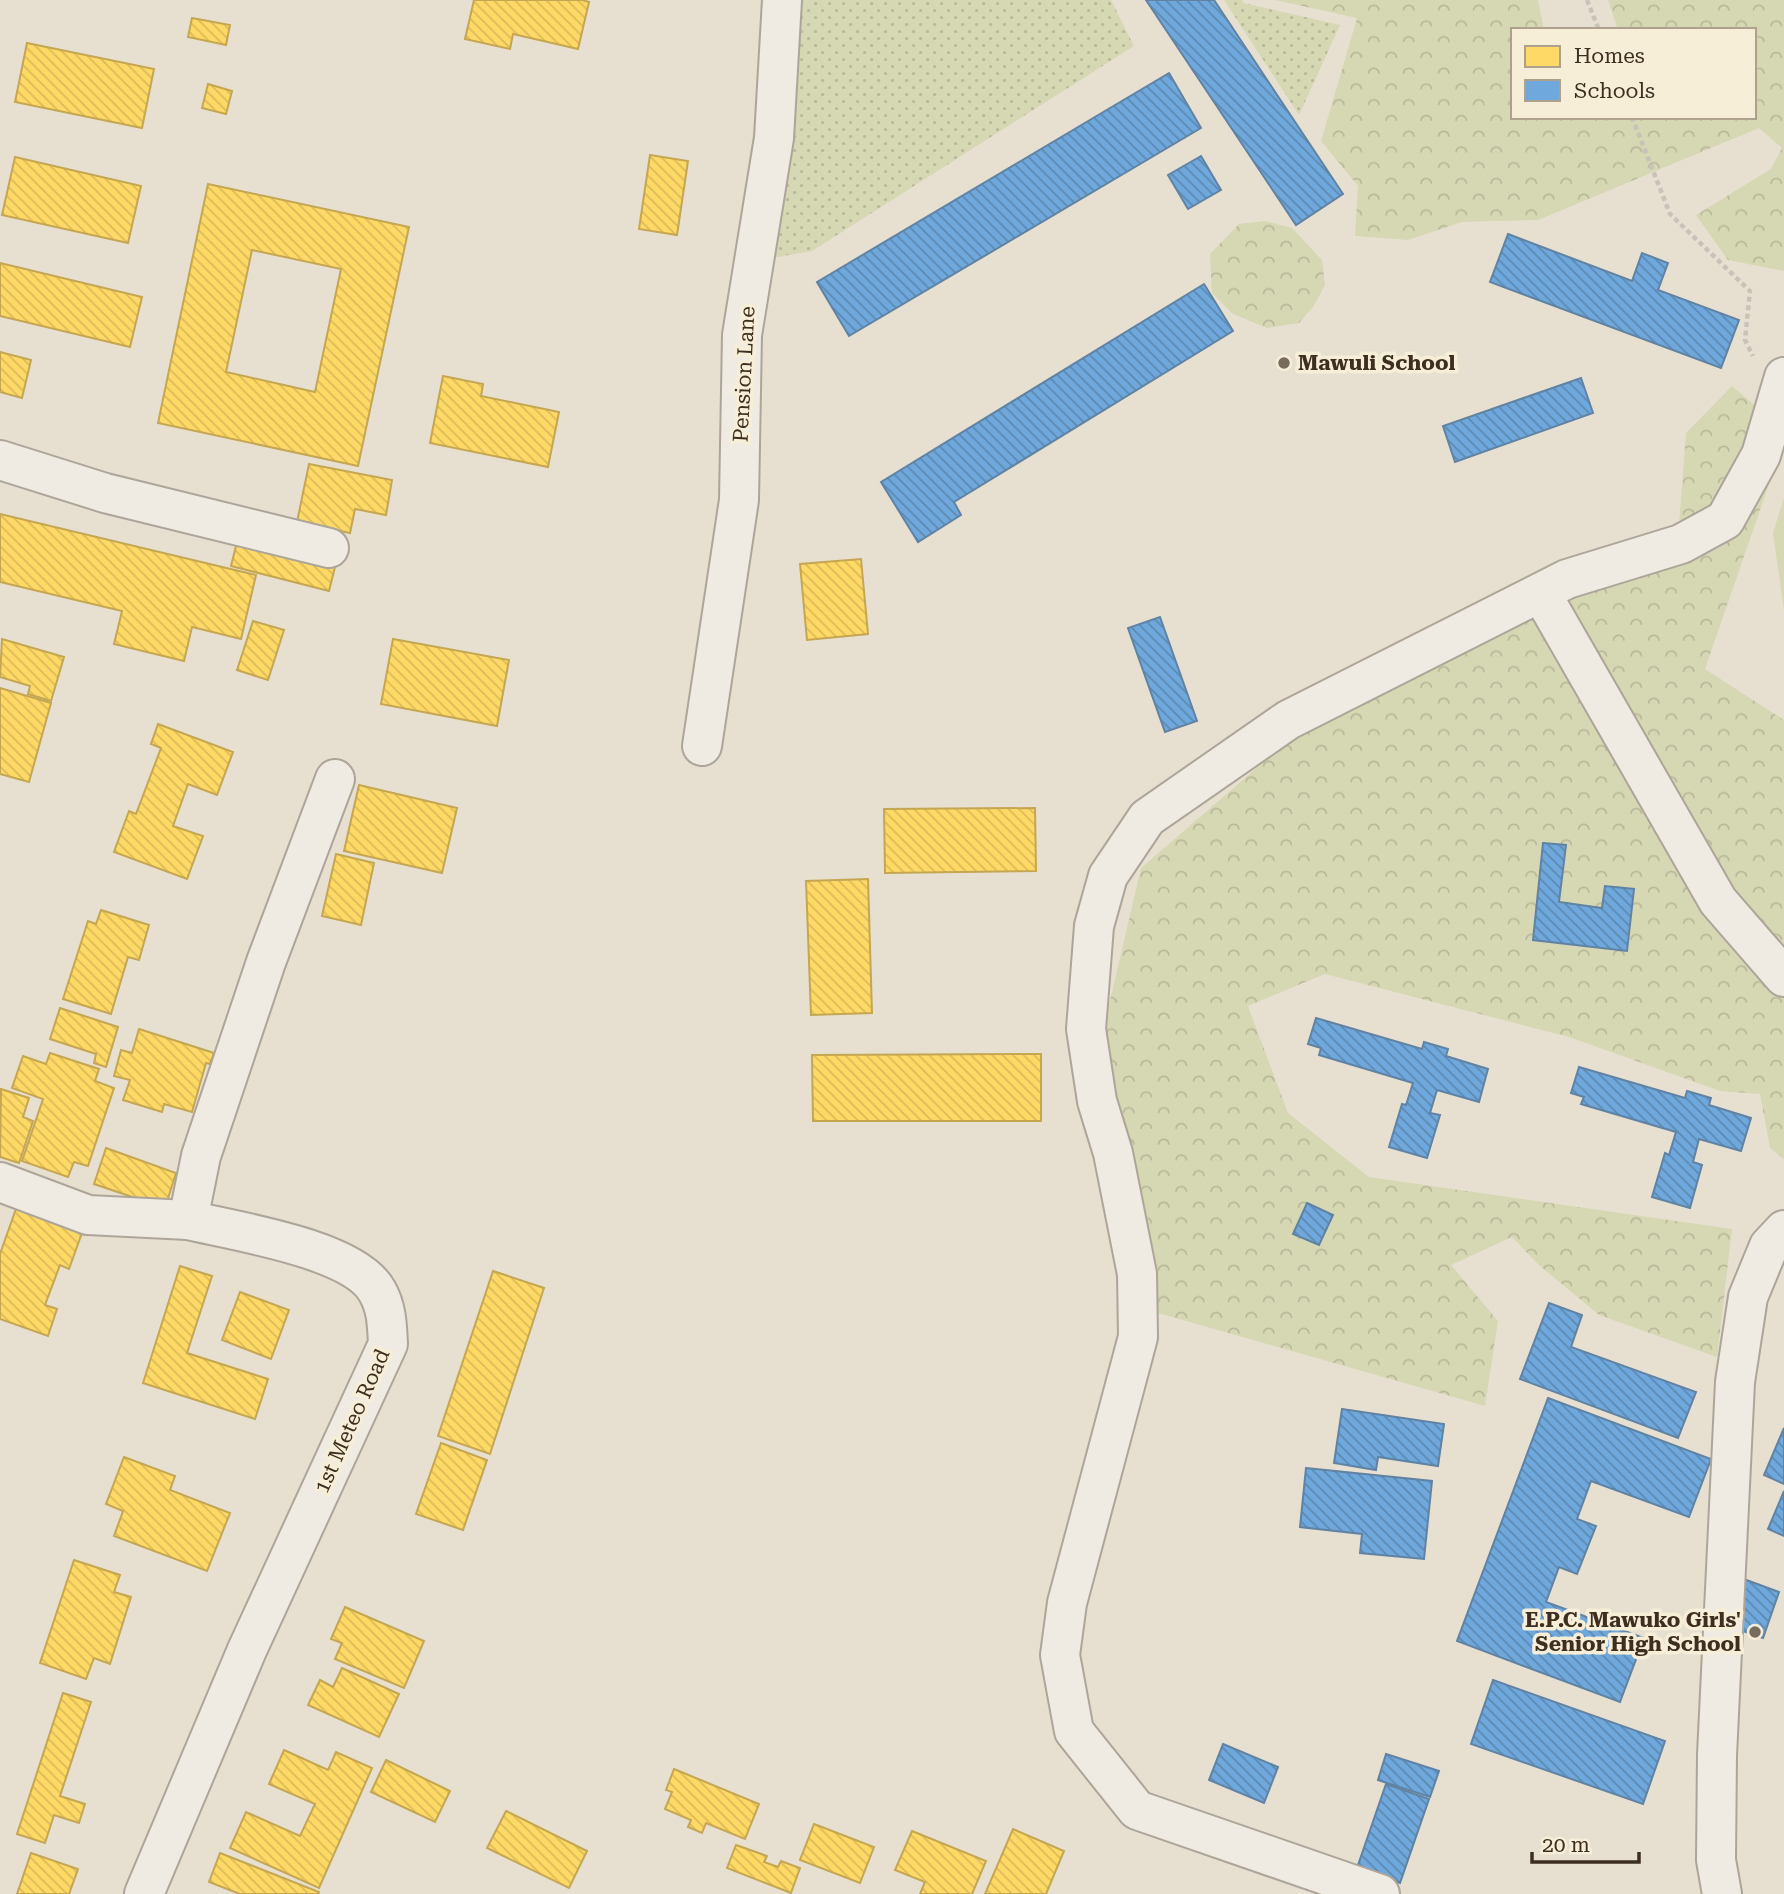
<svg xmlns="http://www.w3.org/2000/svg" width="1784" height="1894" viewBox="0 0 1784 1894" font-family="'Roboto Serif',serif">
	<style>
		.grass { fill: url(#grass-dots) }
		.forest { fill: url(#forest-crowns) }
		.pitch { fill: #d6d7b3 }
		.homes { fill: url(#homes-back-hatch); stroke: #c5a651; stroke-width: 2; fill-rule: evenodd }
		.schools { fill: url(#schools-back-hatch); stroke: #6083a4; stroke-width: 2 }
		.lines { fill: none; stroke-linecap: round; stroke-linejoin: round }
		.minor-casing { stroke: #ada599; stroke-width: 42 }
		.path { stroke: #c8c2b9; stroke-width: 4.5; stroke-dasharray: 5 3.5; stroke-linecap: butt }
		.minor { stroke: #efebe3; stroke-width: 38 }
		.poi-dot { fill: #786c5e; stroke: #f7eed8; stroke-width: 2.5 }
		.labels { text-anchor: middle; stroke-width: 7; stroke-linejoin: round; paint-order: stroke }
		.poi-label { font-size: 21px; font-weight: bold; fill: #3d2e20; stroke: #f7eed8; text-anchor: start }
		.street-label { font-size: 21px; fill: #3d2e20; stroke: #f7eed8 }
	</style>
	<defs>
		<pattern id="grass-dots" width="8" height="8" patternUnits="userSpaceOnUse" patternTransform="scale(1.75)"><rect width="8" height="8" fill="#d6d7b3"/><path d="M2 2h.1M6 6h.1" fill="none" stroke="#b9b99a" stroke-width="1.8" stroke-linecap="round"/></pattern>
		<pattern id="forest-crowns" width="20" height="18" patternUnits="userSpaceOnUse" patternTransform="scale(1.75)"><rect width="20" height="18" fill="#d6d7b3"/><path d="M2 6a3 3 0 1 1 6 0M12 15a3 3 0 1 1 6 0" fill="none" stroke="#b9b99a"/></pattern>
		<pattern id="homes-back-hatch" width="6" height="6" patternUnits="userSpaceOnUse" patternTransform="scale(1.75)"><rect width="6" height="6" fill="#ffd966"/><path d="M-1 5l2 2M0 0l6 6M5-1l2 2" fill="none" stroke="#dbbb58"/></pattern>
		<pattern id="schools-back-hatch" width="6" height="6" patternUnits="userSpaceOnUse" patternTransform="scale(1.75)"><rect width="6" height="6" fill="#6fa8dc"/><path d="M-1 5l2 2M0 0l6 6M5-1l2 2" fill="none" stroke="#5c89b2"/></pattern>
	</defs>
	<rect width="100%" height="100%" fill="#e7e0d1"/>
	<g class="grass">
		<path d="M775,0H1111L1134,46L812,251L772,258L742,204Z"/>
		<path d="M1224,0H1242L1243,3L1340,25L1299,115Z"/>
	</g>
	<g class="forest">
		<path d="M1275,0H1538L1544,30H1513V117H1754V30H1618L1608,0H1784V271L1728,260L1696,215L1771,169L1782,148L1759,128L1538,220L1462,222L1408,240L1355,236L1358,186L1321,141L1357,18Z"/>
		<path d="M1265,221L1292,228L1322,260L1325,285L1313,307L1299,323L1267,328L1233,314L1212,293L1210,254L1239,224Z"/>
		<path d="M1732,386L1784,430V441L1705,669L1784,720V1159L1770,1148L1760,1094L1720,1091L1569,1037L1325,974L1248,1006L1288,1113L1369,1177L1732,1229L1717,1357L1599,1315L1539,1265L1512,1237L1451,1265L1498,1321L1485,1406L1151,1311L1102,1035L1141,868L1401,643L1676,566L1686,433Z"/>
	</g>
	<path class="pitch" d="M1784,498V611L1773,533Z"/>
	<g class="homes">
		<path d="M474,0H582L589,2L578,49L513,34L510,49L465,39Z"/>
		<path d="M192,18L230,25L226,45L188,37Z"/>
		<path d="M27,43L154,69L142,128L15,102Z"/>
		<path d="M208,84L232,91L226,114L202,108Z"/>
		<path d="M650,155L688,161L677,235L639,229Z"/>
		<path d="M15,157L141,186L128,243L2,215Z"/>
		<path d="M208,184L409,227L358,466L158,423ZM252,250L341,269L315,392L226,372Z"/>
		<path d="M0,263L142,297L130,347L0,316Z"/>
		<path d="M0,352L31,360L22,398L0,392Z"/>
		<path d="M443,376L483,384L481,396L559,412L548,467L430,443Z"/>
		<path d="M309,464L392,480L386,515L355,509L350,533L297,522Z"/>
		<path d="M0,514L256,575L241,639L192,627L184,661L114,644L122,611L0,582Z"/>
		<path d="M239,534L337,559L329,591L231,566Z"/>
		<path d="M861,559L868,634L807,640L800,564Z"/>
		<path d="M253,621L284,630L268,680L237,670Z"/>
		<path d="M2,639L64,657L51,701L28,694L30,686L0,677Z"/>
		<path d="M393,639L509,660L497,726L381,704Z"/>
		<path d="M0,688L51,703L29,782L0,774Z"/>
		<path d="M158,724L233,752L217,795L188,784L173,826L203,836L187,879L114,852L129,811L136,814L161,748L151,744Z"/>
		<path d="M359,785L457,808L442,873L344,851Z"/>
		<path d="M1035,808L1036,871L885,873L884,809Z"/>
		<path d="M336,854L374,863L361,925L322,916Z"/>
		<path d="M868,879L872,1013L811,1015L806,881Z"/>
		<path d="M101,910L149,925L139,960L128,957L111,1014L63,999L88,921L96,924Z"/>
		<path d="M60,1008L118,1027L106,1067L94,1063L96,1054L50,1039Z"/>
		<path d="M139,1029L214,1053L210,1064L206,1063L192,1112L164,1104L162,1112L123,1100L130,1080L114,1076L121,1050L132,1053Z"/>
		<path d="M50,1053L99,1069L95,1081L114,1088L88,1166L74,1162L68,1177L22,1161L43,1099L12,1088L23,1056L46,1064Z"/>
		<path d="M1041,1054V1121H813L812,1055Z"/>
		<path d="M1,1089L29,1098L23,1117L33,1121L19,1163L0,1157Z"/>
		<path d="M106,1148L176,1173L165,1208L94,1184Z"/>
		<path d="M17,1206L83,1230L69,1269L60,1265L45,1305L57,1309L48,1336L0,1319V1254Z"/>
		<path d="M180,1266L212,1276L187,1353L268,1379L255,1419L143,1383Z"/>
		<path d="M493,1271L544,1288L490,1454L438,1436Z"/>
		<path d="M240,1292L289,1310L271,1359L222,1340Z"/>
		<path d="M441,1443L487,1460L463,1530L416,1514Z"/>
		<path d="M124,1457L175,1476L170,1490L230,1513L207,1571L114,1536L123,1511L106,1504Z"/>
		<path d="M74,1560L120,1575L114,1592L131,1597L110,1664L94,1658L86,1679L40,1663Z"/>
		<path d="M345,1607L424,1641L404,1688L335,1659L342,1643L331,1639Z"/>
		<path d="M342,1668L399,1694L379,1737L308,1705L320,1680L333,1687Z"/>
		<path d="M63,1693L91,1702L60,1796L85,1804L79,1823L54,1815L45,1843L17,1834Z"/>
		<path d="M284,1750L328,1770L336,1752L372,1768L319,1888L230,1848L246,1812L300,1836L315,1804L269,1784Z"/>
		<path d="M386,1760L450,1791L435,1822L371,1792Z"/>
		<path d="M674,1769L759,1804L745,1839L706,1823L702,1833L688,1827L691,1820L665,1809L672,1792L666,1790Z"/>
		<path d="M506,1811L587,1851L569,1888L487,1848Z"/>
		<path d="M814,1824L874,1847L860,1883L800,1860Z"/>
		<path d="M1013,1829L1064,1851L1046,1894H985Z"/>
		<path d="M912,1831L986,1861L972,1894H920L925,1882L895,1870Z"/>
		<path d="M736,1845L767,1856L764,1862L778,1867L781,1861L800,1868L791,1893L727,1868Z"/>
		<path d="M31,1853L78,1869L69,1894H17Z"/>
		<path d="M220,1853L319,1892L318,1894H240L209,1882Z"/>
	</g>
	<g class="schools">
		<path d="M1146,0H1214L1343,194L1296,225Z"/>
		<path d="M1169,73L1201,128L849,336L817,282Z"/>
		<path d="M1201,156L1221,190L1188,209L1168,175Z"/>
		<path d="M1508,234L1632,281L1642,253L1668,263L1658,290L1739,320L1721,368L1490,282Z"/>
		<path d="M1204,284L1233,331L954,502L961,515L918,542L881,482Z"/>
		<path d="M1581,378L1593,413L1455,462L1443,426Z"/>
		<path d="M1160,617L1197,721L1165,732L1128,628Z"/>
		<path d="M1543,843L1566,845L1559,902L1602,908L1605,886L1634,889L1627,951L1533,940Z"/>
		<path d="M1316,1018L1422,1049L1424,1042L1448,1049L1446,1056L1488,1069L1479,1102L1437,1090L1430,1113L1440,1115L1427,1158L1389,1147L1402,1104L1406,1105L1413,1083L1319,1055L1321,1048L1308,1044Z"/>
		<path d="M1579,1067L1685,1098L1687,1091L1711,1098L1709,1105L1751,1118L1741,1151L1699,1139L1693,1162L1702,1165L1690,1208L1652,1197L1665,1153L1669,1155L1676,1132L1581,1104L1584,1097L1571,1093Z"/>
		<path d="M1307,1203L1333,1215L1319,1245L1293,1234Z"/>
		<path d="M1549,1303L1582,1315L1571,1347L1696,1392L1678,1438L1520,1379Z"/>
		<path d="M1548,1398L1711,1459L1689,1517L1591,1481L1577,1519L1596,1526L1577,1574L1559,1567L1546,1602L1644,1638L1620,1702L1457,1641Z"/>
		<path d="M1342,1409L1444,1424L1438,1466L1378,1457L1376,1470L1334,1463Z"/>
		<path d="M1784,1428V1484L1764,1475Z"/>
		<path d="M1306,1468L1432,1481L1424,1559L1360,1553L1362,1534L1300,1527Z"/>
		<path d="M1784,1491V1536L1768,1529Z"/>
		<path d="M1741,1578L1779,1592L1763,1638L1725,1625Z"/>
		<path d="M1493,1680L1665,1741L1643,1804L1471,1744Z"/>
		<path d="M1223,1744L1278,1767L1264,1803L1209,1780Z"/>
		<path d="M1386,1754L1439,1771L1430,1797L1378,1780Z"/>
		<path d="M1386,1784L1429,1799L1400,1883L1357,1868Z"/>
	</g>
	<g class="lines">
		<g class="minor-casing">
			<g id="minor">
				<path d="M0,460L105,493L329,548"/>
				<path d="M1541,593L1718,901L1784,977"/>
				<path d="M702,746L739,500L742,335L774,138L782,0"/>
				<path d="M0,1182L88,1215L188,1220"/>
				<path d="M144,1894L247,1650L388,1344C387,1326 387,1308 377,1291C354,1249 235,1231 188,1220L201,1156L266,962L335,779"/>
				<path d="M1380,1894L1137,1810L1074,1731L1060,1655L1067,1603L1138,1337L1137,1274L1113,1153L1097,1101L1086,1029L1094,926L1108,876L1147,818L1288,720L1567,579L1681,544L1725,520L1761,455L1784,377"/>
				<path d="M1722,1894L1716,1860L1717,1755L1735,1382L1748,1297L1769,1246L1784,1230"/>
			</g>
		</g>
		<g class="path">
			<path d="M1587,0L1599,30"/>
			<path d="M1632,117L1670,214L1750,291L1745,340L1753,356"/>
		</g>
		<use href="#minor" class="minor"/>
	</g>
	<g class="poi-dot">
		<circle cx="1284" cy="363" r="7"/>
		<circle cx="1755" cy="1632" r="7"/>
	</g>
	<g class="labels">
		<g class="poi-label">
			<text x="1298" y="370">Mawuli School</text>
			<text x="1741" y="1627" text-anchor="end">E.P.C. Mawuko Girls'<tspan x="1741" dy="24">Senior High School</tspan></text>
		</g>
		<g class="street-label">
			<text transform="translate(744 374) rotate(-87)" y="7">Pension Lane</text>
			<text transform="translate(352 1421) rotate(-66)" y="7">1st Meteo Road</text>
		</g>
	</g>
	<rect x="1511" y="28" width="245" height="91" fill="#f7eed8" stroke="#ada18e" stroke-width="2"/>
	<rect x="1525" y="46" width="35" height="21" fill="#ffd966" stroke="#ada18e" stroke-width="2"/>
	<text x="1574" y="63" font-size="21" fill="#3d2e20">Homes</text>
	<rect x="1525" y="80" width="35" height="21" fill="#6fa8dc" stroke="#ada18e" stroke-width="2"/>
	<text x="1574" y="98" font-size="21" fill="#3d2e20">Schools</text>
	<path d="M1532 1852v10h107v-10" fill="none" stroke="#3d2e20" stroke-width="3.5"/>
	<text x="1542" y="1852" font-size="21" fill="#3d2e20" stroke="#f7eed8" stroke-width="5" paint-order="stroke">20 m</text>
</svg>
